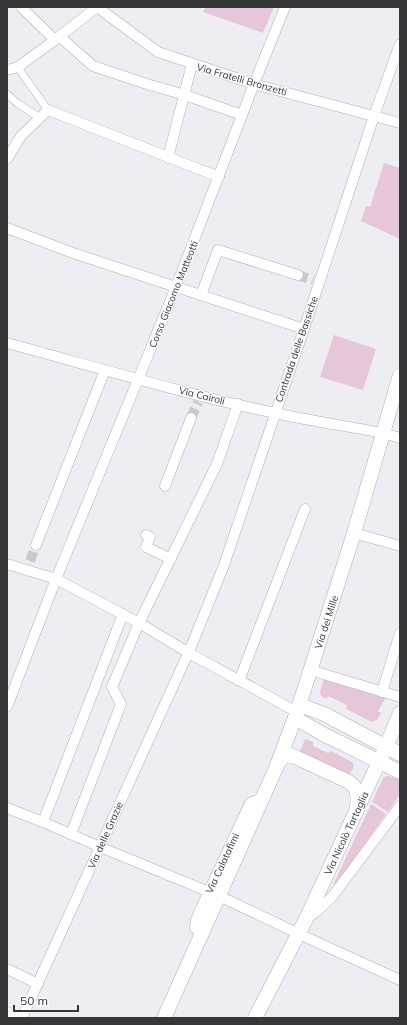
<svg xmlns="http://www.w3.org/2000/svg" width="407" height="1025" viewBox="0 0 407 1025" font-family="Mulish,sans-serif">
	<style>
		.green { fill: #e6c7d9 }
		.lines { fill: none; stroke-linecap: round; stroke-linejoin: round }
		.minor-tunnel { stroke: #c9c9cf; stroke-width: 10; stroke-dasharray: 10 5; stroke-linecap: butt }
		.pedestrian-casing { stroke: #b0afb6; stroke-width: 8 }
		.minor-casing { stroke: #b0afb6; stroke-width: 11 }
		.secondary-casing { stroke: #b0afb6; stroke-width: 15 }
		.pedestrian { stroke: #fff; stroke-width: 7 }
		.minor { stroke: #fff; stroke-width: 10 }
		.secondary { stroke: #fff; stroke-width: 14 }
		.labels { text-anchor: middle; stroke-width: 3; stroke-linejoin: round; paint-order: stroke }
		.street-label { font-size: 10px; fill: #373739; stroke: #fbfbfe }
	</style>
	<rect width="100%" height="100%" fill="#eeedf4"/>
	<g class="green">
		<path d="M206,7H274L263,33L203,12Z"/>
		<path d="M384,163L400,168V239L361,221L366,206L370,207Z"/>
		<path d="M334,335L376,349L363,390L320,377Z"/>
		<path d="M324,679L386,697L378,711L381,713L377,720L372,722L346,709L347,705L328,696L327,699L321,696L320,691Z"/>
		<path d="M305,739L313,742V746L328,753L331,751L352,762L354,766L348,778L299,754Z"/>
		<path d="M386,776H389L400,780V794L388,812L372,802L383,778Z"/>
		<path d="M371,804L386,814L336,884L334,883Z"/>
	</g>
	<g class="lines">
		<g class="minor-tunnel">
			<path d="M298,275L313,280"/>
			<path d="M191,418L198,402"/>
			<path d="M30,561L36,545"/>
		</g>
		<g class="pedestrian-casing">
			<g id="pedestrian">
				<path d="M21,72L48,110"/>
				<path d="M7,94L17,103L40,118"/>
			</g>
		</g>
		<g class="minor-casing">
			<g id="minor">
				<path d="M21,7L55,40"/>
				<path d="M60,37L93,66L150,85L185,95L242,115"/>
				<path d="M7,70L18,67L55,40L97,7L158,52L254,84L400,123"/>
				<path d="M168,158L192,64"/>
				<path d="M7,159L21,136L48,110L219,177"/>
				<path d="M7,228L73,253L304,329"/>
				<path d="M201,295L218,250L298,275"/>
				<path d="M7,343C96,367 184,394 275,413C310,421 347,426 383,433L400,438"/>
				<path d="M165,486L191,418"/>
				<path d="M354,533L400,546"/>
				<path d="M146,535L150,537L146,547L171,559"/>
				<path d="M36,545L105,370"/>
				<path d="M7,564L56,579L139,623L189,653L297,712"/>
				<path d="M310,670L400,697"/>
				<path d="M239,681L305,509"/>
				<path d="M382,692L400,633"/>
				<path d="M7,707L56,579L176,287L254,84L285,7"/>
				<path d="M7,808L43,822L100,847L219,896L299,934L400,980"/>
				<path d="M43,822L123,614"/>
				<path d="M71,834L121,704L112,687L139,623L217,464L238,404"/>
				<path d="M306,919L316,912L332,897L400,806"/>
				<path d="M202,934L195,928L196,920L201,908L250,803L263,798"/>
				<path d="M7,969L38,984"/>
				<path d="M7,1012L18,1018"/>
				<path d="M22,1018L191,647L224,565L304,329L374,116L400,44"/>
			</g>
		</g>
		<g class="secondary-casing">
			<g id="secondary">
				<path d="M300,705L324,714L400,754"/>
				<path d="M295,718L323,734L400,772"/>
				<path d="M278,763L283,757L291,755L349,782C359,789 358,797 357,807"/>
				<path d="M164,1018L276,768L297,712L354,533L400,375"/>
				<path d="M255,1018L306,919L386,747L400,713"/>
			</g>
		</g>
		<use href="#pedestrian" class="pedestrian"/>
		<use href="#minor" class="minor"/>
		<use href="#secondary" class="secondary"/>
	</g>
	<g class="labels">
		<g class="street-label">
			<text transform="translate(242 79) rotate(16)" y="4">Via Fratelli Bronzetti</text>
			<text transform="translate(173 294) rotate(-68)" y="4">Corso Giacomo Matteotti</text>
			<text transform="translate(296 349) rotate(-71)" y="4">Contrada delle Bassiche</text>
			<text transform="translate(202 395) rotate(14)" y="4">Via Cairoli</text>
			<text transform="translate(326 622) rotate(-72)" y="4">Via dei Mille</text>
			<text transform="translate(346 833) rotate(-65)" y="4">Via Nicolò Tartaglia</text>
			<text transform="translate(105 835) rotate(-66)" y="4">Via delle Grazie</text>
			<text transform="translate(222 863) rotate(-65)" y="4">Via Calatafimi</text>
		</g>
	</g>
	<rect width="407" height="1025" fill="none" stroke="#373739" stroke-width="16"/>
	<path d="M14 1005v6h64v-6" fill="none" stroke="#373739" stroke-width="2"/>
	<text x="20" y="1005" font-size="12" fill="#373739" stroke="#fbfbfe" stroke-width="3" paint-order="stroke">50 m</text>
</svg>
